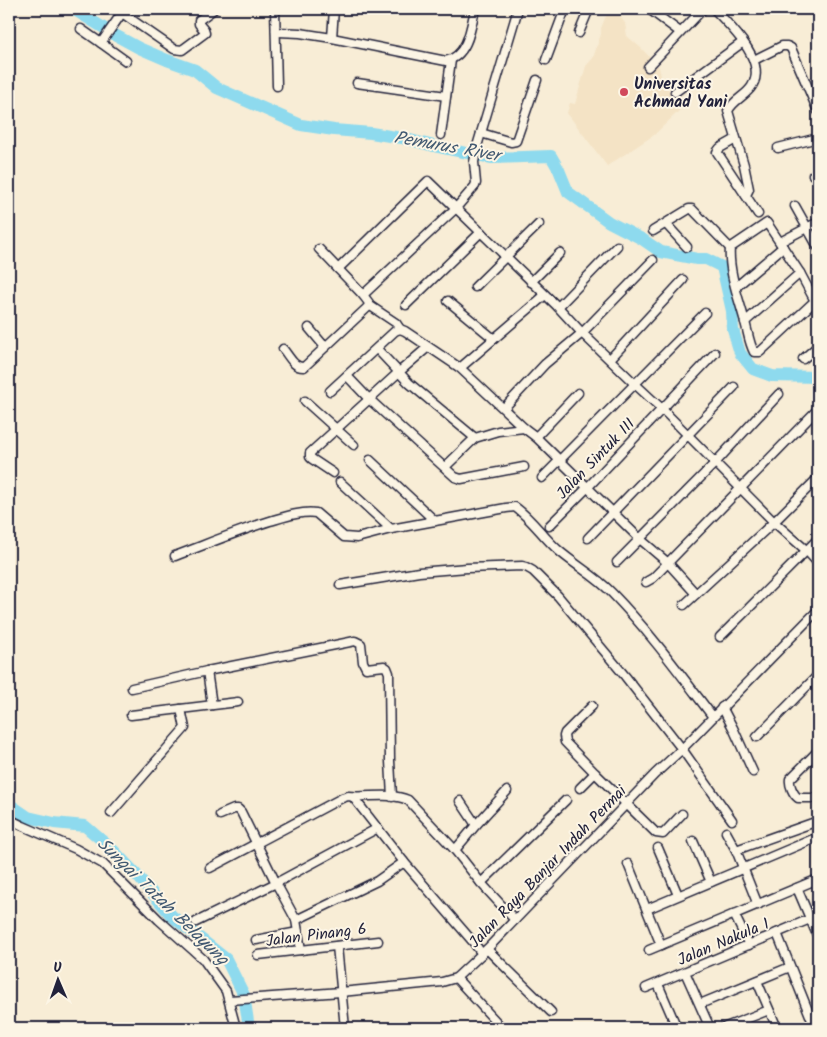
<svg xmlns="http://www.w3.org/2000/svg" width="827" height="1037" viewBox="0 0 827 1037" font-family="Kalam,sans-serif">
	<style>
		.built { fill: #f4e3c5 }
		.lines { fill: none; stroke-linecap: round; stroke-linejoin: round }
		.river { stroke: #8edaee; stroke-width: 12 }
		.minor-casing { stroke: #22223b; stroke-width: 11 }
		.minor { stroke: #fcf5e5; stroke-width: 8 }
		.poi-dot { fill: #d1495b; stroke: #fcf5e5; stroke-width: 2 }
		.labels { text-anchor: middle; stroke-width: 4; stroke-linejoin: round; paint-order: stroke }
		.poi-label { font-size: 16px; font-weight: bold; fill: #22223b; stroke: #fcf5e5; text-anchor: start }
		.street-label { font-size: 16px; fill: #22223b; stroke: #fcf5e5 }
		.water-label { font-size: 18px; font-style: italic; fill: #425971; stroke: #fcf5e5 }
	</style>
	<rect width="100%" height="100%" fill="#f8edd6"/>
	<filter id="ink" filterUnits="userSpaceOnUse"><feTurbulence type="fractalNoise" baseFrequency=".02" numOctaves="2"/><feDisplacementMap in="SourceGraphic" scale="10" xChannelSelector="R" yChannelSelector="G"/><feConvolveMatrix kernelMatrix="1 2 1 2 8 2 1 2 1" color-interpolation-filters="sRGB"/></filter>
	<g filter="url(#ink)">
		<path class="built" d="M609,9H614L625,23L627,36L641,48L659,67L662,81L682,108L654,135L607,166L567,113L570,103L575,104L586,66L593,58L601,34V28Z"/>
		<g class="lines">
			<g class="river">
				<path d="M73,9L115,35L139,48L167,60L195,70L217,88L301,125L334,130L371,133L402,138L438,147L491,158L551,156L559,170L568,192L609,222L642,239L661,252L697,259H706L722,267L732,311L733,330L740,353L753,369L772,376L818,377"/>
				<path d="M9,804L28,817L54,823L85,826L113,850L134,872L172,916L226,959L244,995L249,1028"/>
			</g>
			<g class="minor-casing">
				<g id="minor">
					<path d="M114,9L122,13L125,9"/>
					<path d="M275,9L277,86"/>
					<path d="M649,9L680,32"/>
					<path d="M714,9C730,26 768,61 752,86C746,96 733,100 728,111L744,165L749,189L746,195"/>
					<path d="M81,29L101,43L122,13L174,49L182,50L205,33L204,30L199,24V20L214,9"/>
					<path d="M276,30L278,32L300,33L332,38L446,61C468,56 471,27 475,9"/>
					<path d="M579,33L589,9"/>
					<path d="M332,38L334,9"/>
					<path d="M101,43L126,61"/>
					<path d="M546,60L565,9"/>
					<path d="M754,60L782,46H787L791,48L818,111"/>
					<path d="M648,67L703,9"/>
					<path d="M357,83L446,96"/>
					<path d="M675,92L743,42"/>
					<path d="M481,133L511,142L516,141L537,80"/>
					<path d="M441,135L451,60"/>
					<path d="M736,139L720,148L717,152L758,214"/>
					<path d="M778,148L818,138"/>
					<path d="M813,175L818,173"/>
					<path d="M795,206L818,247"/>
					<path d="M666,224L687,247"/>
					<path d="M653,231L689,209H692L730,248"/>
					<path d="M780,242L818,222"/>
					<path d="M338,269L428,181L558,307L582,333L635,384L662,409L774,522L807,551L818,563"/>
					<path d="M531,282L560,253"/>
					<path d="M475,287L539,224"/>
					<path d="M736,287L783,247"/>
					<path d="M363,295L456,208L475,186L476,183L474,162L478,143L518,9"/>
					<path d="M448,301L494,339"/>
					<path d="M815,301L800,273L767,223L730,248C728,271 739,299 745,322C748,332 749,343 754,352H760L818,298"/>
					<path d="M369,305L396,323L400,329L405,331L460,368L524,428L536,437L640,539L668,563L696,594"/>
					<path d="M406,305L481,232"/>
					<path d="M558,307L617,246"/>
					<path d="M745,322L800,273"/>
					<path d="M309,328L325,347"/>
					<path d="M283,349C289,356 294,368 304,367L368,307L369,303L363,295L319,249"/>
					<path d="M377,349L409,383L475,438"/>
					<path d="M610,359L683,280"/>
					<path d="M803,359L818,346"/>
					<path d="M460,368L545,295"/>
					<path d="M347,376L369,399L455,477L461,479L524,467"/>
					<path d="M330,391L395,331L400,329"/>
					<path d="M305,401L354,445"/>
					<path d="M504,408L545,364L582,333L653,260"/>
					<path d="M536,437L578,393"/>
					<path d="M370,460L435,521"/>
					<path d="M445,467L475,438L498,431L524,428"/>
					<path d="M333,473L312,459L310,457V453L399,372L428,347"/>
					<path d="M542,478L705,313"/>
					<path d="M340,482L391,529"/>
					<path d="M549,526L588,487L715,353"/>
					<path d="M588,538L734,387"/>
					<path d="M175,556C207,544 238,531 270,521C284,517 301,511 316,513L344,537L357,538L391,529L506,508L515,507C532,519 543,537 558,550C575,565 596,576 612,593C649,631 681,675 713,717"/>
					<path d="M617,562L715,463L779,394"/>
					<path d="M646,582L653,578L818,409"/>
					<path d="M340,585L419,572L467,568L522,566L526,567L533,571L558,596L625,676L682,749L732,820"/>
					<path d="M684,605L774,522L818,478"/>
					<path d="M720,637L818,539"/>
					<path d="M207,671L212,705"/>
					<path d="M132,688L207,671L355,641L361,644L363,662L366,668L384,666L387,668L389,673L390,761L392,797"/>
					<path d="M592,706L565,733L564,736L565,742L595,773L656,833L663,834L682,814"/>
					<path d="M722,707L733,728L753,772"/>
					<path d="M131,715L238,702"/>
					<path d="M757,737L818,675"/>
					<path d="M818,751L790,779C789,785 793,794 798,798H818"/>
					<path d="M580,788L595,773"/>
					<path d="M507,791L476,825L455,850L481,883L515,920"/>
					<path d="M353,797L404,862L474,943L482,954"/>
					<path d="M460,801L476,825"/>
					<path d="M111,813L185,728L181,709"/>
					<path d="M220,815L234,809H238L241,812L276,883L296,920L301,950"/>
					<path d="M9,819L23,826L76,849L103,864L159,920L203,959L226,991L236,1028"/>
					<path d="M726,832L736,850L758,905"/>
					<path d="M693,841L711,882"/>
					<path d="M658,848L678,895"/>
					<path d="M736,850L818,821"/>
					<path d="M628,864L661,945"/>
					<path d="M210,868L342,798L348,796C368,798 390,792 408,800L455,850"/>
					<path d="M481,883L566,800"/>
					<path d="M797,888L818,937"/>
					<path d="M647,909L818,837"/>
					<path d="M734,914L749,945"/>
					<path d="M296,920L377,881L404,862"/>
					<path d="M196,922L276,883L378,828"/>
					<path d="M777,933L815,1028"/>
					<path d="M256,940L298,932"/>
					<path d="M337,946L345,1028"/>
					<path d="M487,949L497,959L551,1012"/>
					<path d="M649,950L818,879"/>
					<path d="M258,955L378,941"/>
					<path d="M685,972L710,1028"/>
					<path d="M456,978L502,1028"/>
					<path d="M757,981L777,1028"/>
					<path d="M658,984L677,1028"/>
					<path d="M646,988L810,919"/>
					<path d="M229,1000L341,992L442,982L456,978L487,949L655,774L682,749L818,610"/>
					<path d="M700,1004L790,967"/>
					<path d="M723,1028L769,1010"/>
				</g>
			</g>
			<use href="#minor" class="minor"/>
		</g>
	</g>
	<circle class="poi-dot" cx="624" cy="92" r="5"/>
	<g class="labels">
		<g class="poi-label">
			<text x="634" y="89">Universitas<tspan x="634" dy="18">Achmad Yani</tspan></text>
		</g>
		<g class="street-label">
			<text transform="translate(595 458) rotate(-46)" y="6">Jalan Sintuk III</text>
			<text transform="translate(547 866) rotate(-46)" y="6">Jalan Raya Banjar Indah Permai</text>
			<text transform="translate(316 934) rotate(-7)" y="6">Jalan Pinang 6</text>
			<text transform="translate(723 941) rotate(-23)" y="6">Jalan Nakula 1</text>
		</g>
		<g class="water-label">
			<text transform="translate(447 146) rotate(10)" y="6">Pemurus River</text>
			<text transform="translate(163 901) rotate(44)" y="6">Sungai Tatah Belayung</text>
		</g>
	</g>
	<rect width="827" height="1037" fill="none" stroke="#fcf5e5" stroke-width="30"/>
	<rect x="15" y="15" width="797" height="1007" fill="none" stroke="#22223b" stroke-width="2" filter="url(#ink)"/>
	<g transform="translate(58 980) rotate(358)" stroke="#fcf5e5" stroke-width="4" paint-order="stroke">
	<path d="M0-4L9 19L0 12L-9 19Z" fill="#22223b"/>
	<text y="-8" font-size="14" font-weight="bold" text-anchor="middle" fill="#22223b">U</text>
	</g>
</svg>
